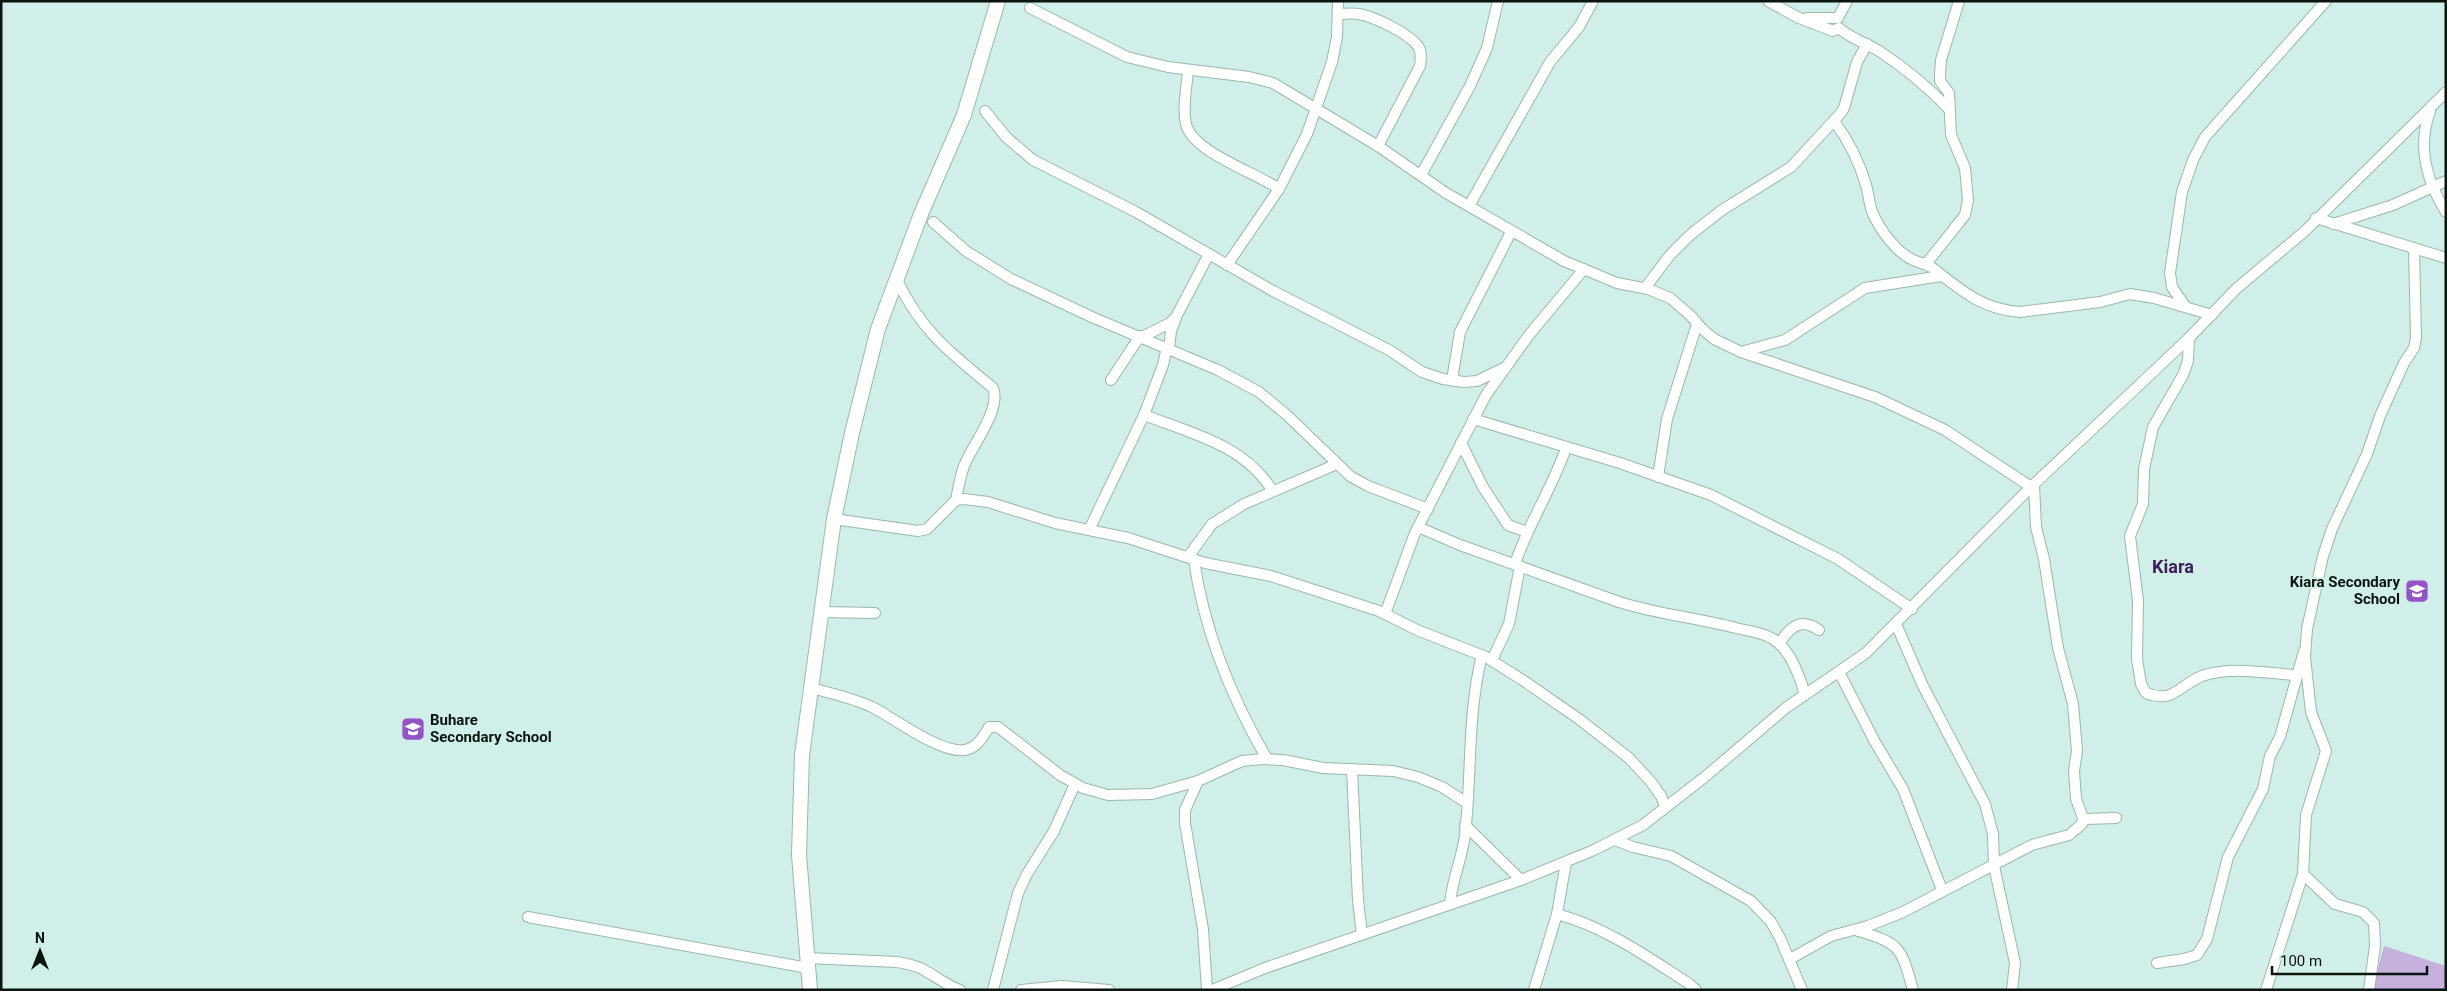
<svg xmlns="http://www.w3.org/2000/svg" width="2447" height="991" viewBox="0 0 2447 991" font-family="Roboto,sans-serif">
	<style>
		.green { fill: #c6b0dc }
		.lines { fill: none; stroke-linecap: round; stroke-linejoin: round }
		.minor-casing { stroke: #9ab7b1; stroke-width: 12 }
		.secondary-casing { stroke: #9ab7b1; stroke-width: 16 }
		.minor { stroke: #fff; stroke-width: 10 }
		.secondary { stroke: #fff; stroke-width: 14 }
		.labels { text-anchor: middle; stroke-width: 4; stroke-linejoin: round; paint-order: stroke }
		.poi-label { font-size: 15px; font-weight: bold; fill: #0a1513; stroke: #d0efe8; text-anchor: end }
		.quarter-label { font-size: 18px; font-weight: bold; fill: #402058; stroke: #d0efe8 }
	</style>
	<rect width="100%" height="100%" fill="#d0efe8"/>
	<path class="green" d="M2384,946L2446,966V990H2372Z"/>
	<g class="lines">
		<g class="minor-casing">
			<g id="minor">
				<path d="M1768,1L1799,18L1833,31L1839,28C1851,39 1865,42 1879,51C1905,68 1929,88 1950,110"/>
				<path d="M1030,8L1127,57L1168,67L1249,77L1273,83L1378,146L1446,193L1564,261L1617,283L1648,289L1670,298L1691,316L1702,329L1714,339L1741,352L1875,397L1945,430L2031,487"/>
				<path d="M1339,14C1345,14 1352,13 1359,14C1375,17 1408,33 1418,46C1422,52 1421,59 1420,66L1378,146"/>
				<path d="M1807,18H1838L1847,1"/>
				<path d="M1188,70C1187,86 1182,108 1186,124C1192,152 1257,173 1279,189"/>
				<path d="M985,111L1006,137L1033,160L1136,212L1273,291L1389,350L1422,372L1443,379L1464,382L1477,381L1504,368"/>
				<path d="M2430,111C2417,147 2426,180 2446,212"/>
				<path d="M1834,121C1849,141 1859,161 1866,185C1869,195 1869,205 1873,214C1881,231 1896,252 1913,260C1920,263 1927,264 1934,269C1962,291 1982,309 2020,312L2100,302L2130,294L2154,298L2212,315"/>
				<path d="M1421,175L1470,86L1487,48L1498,1"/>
				<path d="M1469,206L1550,62L1579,27L1593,1"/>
				<path d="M2316,218L2446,258"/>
				<path d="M933,222L966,251L1011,279L1094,318L1218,370L1259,392L1288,416L1350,476L1368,486L1428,509"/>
				<path d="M2333,224L2393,205L2446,181"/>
				<path d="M1926,264L1965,215L1968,200L1965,168L1951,135L1949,93L1940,81V75L1941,60L1959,1"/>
				<path d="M1227,265L1279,189L1307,134L1332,62L1337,37L1338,1"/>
				<path d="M898,282C922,332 951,353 993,388C1002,409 972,445 964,466C960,477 958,489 956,500"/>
				<path d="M1645,288L1670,255L1690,235L1722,210L1791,167L1840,114L1844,108L1857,62L1867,44"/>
				<path d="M2185,306L2172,287L2170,273L2182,192L2193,160L2205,137L2326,1"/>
				<path d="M1142,337L1170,323L1176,317L1209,254"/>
				<path d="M2189,338L2188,361L2183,375L2153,427L2144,469L2143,504L2130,536L2138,601L2137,659L2141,684L2146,693C2174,704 2179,685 2202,676C2230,666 2266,673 2295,675"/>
				<path d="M1169,348L1171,331L1176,318"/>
				<path d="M1741,352L1785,340L1865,288L1941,276"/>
				<path d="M1111,380L1140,336"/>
				<path d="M1454,381L1453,374L1460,332L1511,232"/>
				<path d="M1144,415C1191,433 1244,445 1272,490"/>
				<path d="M1473,419L1620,463L1711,495L1838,559L1912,609"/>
				<path d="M1461,443L1483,487L1508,525L1527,532"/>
				<path d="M1658,477L1667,419L1697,324"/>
				<path d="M834,519L918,531L927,529L956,500L964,499L988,502L1055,523L1128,538L1205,563L1271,576L1379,611L1417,630L1486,657L1521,679L1579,719L1629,758L1651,782L1661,796L1665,806"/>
				<path d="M1418,527L1460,545L1619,602C1657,614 1697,618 1736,628C1748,631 1762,632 1773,639C1790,649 1800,677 1805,695"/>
				<path d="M1089,530L1144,415L1163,365L1167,347"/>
				<path d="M1188,557L1212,524L1244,504L1337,464"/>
				<path d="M1194,560C1204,630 1231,697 1267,759"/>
				<path d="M1515,564C1528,524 1552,489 1566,448"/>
				<path d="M821,612L875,613"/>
				<path d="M1385,614L1415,533L1486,395L1529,335L1584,269"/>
				<path d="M1896,624L1923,686L1985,804L1993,834L1994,866L2015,963L2012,990"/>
				<path d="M1779,644C1790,627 1800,617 1819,630"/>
				<path d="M1492,660L1509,624L1520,566"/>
				<path d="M1839,672L1875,742L1903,789L1942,890"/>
				<path d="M811,688C833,694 854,698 874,708C895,719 941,754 965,750C977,748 983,737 989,727H998L1060,775L1083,788L1108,795L1152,794L1198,781L1242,761L1262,759L1283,760L1323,768L1393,771L1418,777L1442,787L1467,803"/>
				<path d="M1352,769L1358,900L1362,935"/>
				<path d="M1198,781L1185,810V823L1203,929L1207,990"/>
				<path d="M2083,822L2085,819L2116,818"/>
				<path d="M1465,825L1521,880"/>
				<path d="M1615,840L1633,847L1671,856L1751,901L1771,922L1780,938L1802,990"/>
				<path d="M2303,874L2335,904L2363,912L2374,923L2375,946L2369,990"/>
				<path d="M1450,903C1452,880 1462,859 1465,835C1472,774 1467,716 1482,655"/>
				<path d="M1557,914C1605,927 1646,956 1688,983L1696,990"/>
				<path d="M528,917L808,968"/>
				<path d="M1855,930C1900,943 1901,946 1913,990"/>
				<path d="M807,958L897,962C906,964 916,965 924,970C937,977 946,985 960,990"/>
				<path d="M1790,959L1831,936L1868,926L1903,912L2032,845L2069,835L2082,824L2083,818L2076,799L2074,771L2077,751L2073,704L2058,648L2044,559L2036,527L2034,485"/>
				<path d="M2157,963L2184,959L2197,955L2207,939L2228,857L2263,789L2270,756L2280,737L2304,651"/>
				<path d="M993,990L1018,893L1027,874L1054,831L1075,784"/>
				<path d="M1021,990L1062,986L1109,990"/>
				<path d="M1212,990L1265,968L1521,880L1594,850L1643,825L1706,776L1787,707L1866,653L2031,487L2189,338L2236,289L2305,231L2446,92"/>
				<path d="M1534,990L1557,914L1566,862"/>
				<path d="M2266,990L2303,874L2306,815L2326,751L2311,712L2305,657L2307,629L2323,556L2332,529L2367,454L2380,416L2404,363L2414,348L2416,338L2414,248"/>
			</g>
		</g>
		<g class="secondary-casing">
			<path id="secondary" d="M810,990L799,855L802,755L834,519L852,433L878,329L921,214L964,115L998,1"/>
		</g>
		<use href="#minor" class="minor"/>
		<use href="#secondary" class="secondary"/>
	</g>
	<defs>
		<g id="school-square" transform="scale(1.25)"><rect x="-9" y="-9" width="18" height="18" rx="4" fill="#9553c8" stroke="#d0efe8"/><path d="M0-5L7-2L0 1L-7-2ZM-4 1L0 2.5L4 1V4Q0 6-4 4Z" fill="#fff"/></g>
	</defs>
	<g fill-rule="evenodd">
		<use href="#school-square" x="2417" y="591"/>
		<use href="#school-square" x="413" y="729"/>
	</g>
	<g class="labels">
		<g class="poi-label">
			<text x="2400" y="587">Kiara Secondary<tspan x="2400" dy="17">School</tspan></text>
			<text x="430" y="725" text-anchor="start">Buhare<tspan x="430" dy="17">Secondary School</tspan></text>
		</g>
		<g class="quarter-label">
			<text x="2173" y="573">Kiara</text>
		</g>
	</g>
	<rect width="2447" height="991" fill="none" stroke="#0a1513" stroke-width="5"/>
	<g transform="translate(40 951)" stroke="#d0efe8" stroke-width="4" paint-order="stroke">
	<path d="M0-4L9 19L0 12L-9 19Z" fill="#0a1513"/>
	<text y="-8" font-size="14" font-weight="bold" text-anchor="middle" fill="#0a1513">N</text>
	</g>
	<path d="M2272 966v8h155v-8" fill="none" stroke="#0a1513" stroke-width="2.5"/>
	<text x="2280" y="966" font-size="15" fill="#0a1513" stroke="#d0efe8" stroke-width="4" paint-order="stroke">100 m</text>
</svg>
